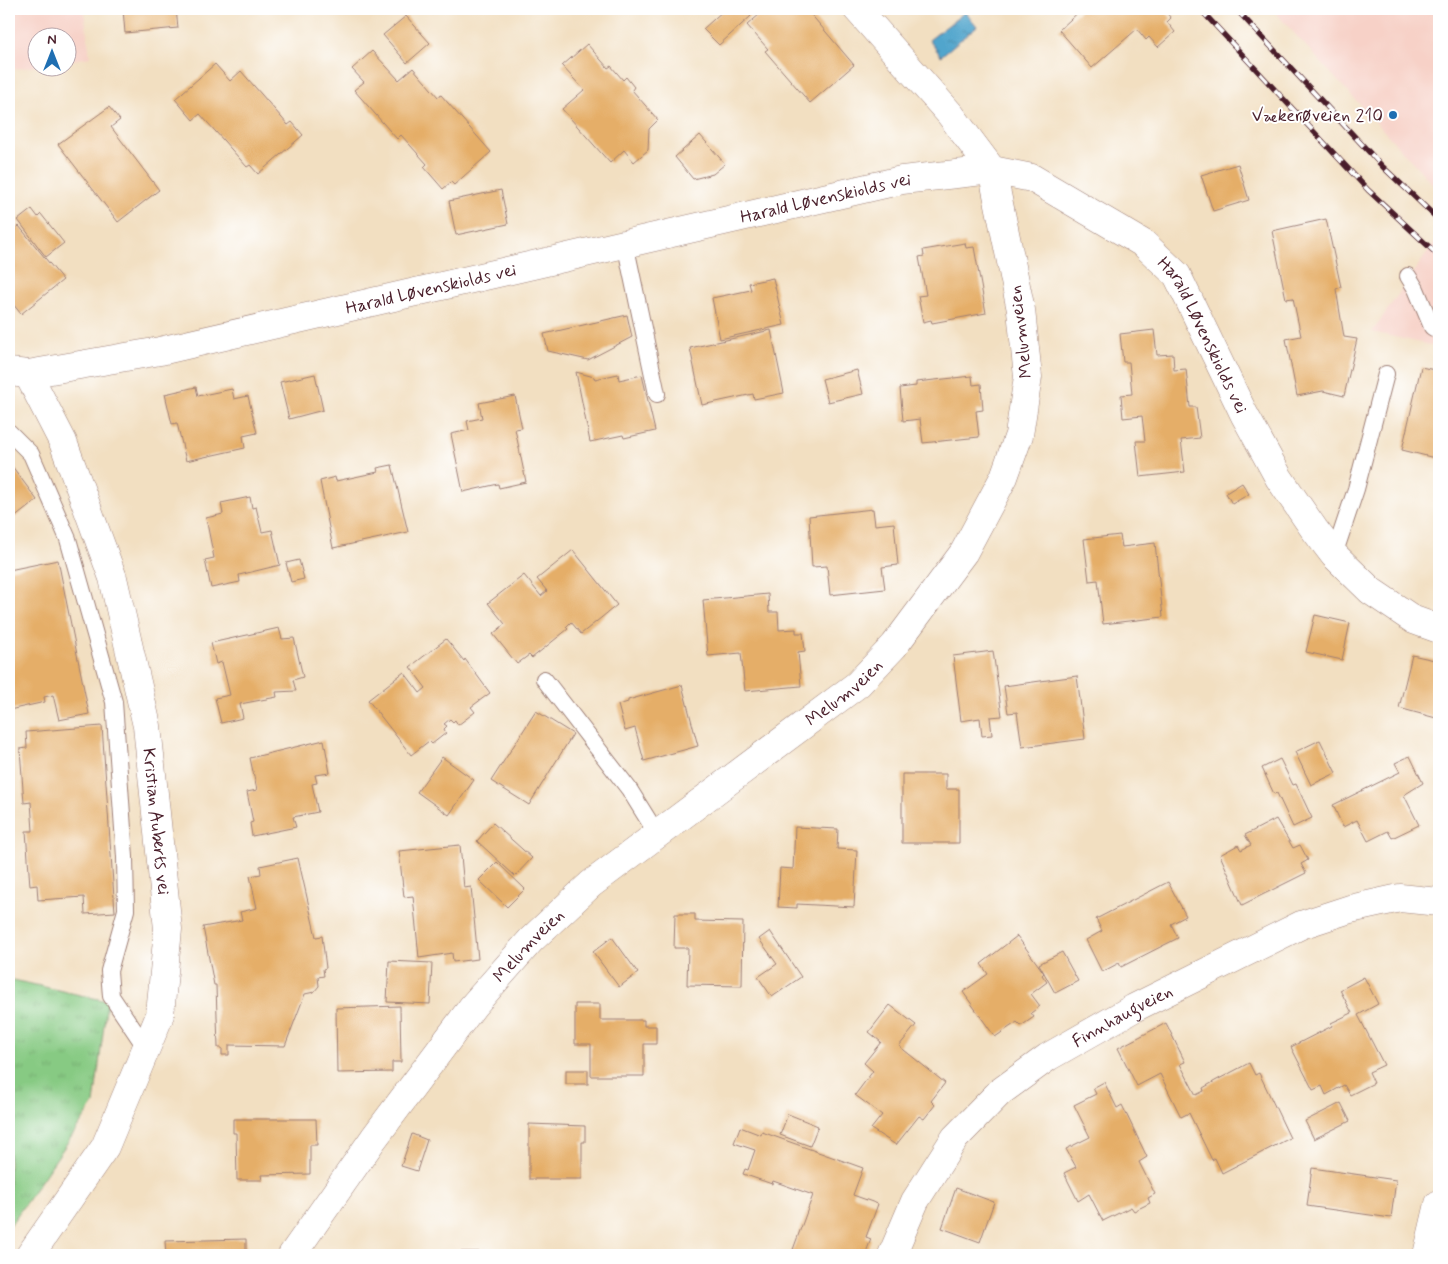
<svg xmlns="http://www.w3.org/2000/svg" width="1448" height="1264" viewBox="0 0 1448 1264" font-family="Mynerve,sans-serif">
	<style>
		.built { fill: #f7d1c7 }
		.grass { fill: url(#grass-tufts); stroke: #687457 }
		.water { fill: url(#water-ripples); stroke: #4e627c }
		.building { fill: #e5ae68 }
		.lines { fill: none; stroke-linecap: round; stroke-linejoin: round }
		.lane-casing { stroke: #9e7f76; stroke-width: 18 }
		.street-casing { stroke: #9e7f76; stroke-width: 29 }
		.secondary-casing { stroke: #9e7f76; stroke-width: 29 }
		.lane { stroke: #fff; stroke-width: 16 }
		.street { stroke: #fff; stroke-width: 28 }
		.secondary { stroke: #fff; stroke-width: 28 }
		.rail-casing { stroke: #4a1f2b; stroke-width: 5.5 }
		.rail { stroke: #fff; stroke-width: 4; stroke-dasharray: 11; stroke-linecap: butt }
		.poi-dot { fill: #1f6fb2; stroke: #fff; stroke-width: 2 }
		.labels { text-anchor: middle; stroke-width: 4; stroke-linejoin: round; paint-order: stroke }
		.poi-label { font-size: 18px; fill: #4a1f2b; stroke: #fff; text-anchor: end }
		.street-label { font-size: 18px; fill: #4a1f2b; stroke: #fff }
	</style>
	<defs>
		<pattern id="grass-tufts" width="24" height="20" patternUnits="userSpaceOnUse" patternTransform="scale(1.25)"><rect width="24" height="20" fill="#87ca83"/><path d="M3 7l-1-3M5 7V3M7 7l1-3M15 17l-1-3M17 17v-4M19 17l1-3" fill="none" stroke="#76ad71"/></pattern>
		<pattern id="water-ripples" width="26" height="14" patternUnits="userSpaceOnUse" patternTransform="scale(1.25)"><rect width="26" height="14" fill="#51a5cc"/><path d="M2 4q2-2 4 0t4 0M15 11q2-2 4 0t4 0" fill="none" stroke="#4586a6"/></pattern>
	</defs>
	<rect width="100%" height="100%" fill="#fff"/>
	<filter id="ink" filterUnits="userSpaceOnUse"><feTurbulence type="fractalNoise" baseFrequency=".02" numOctaves="2"/><feDisplacementMap in="SourceGraphic" scale="10" xChannelSelector="R" yChannelSelector="G"/><feConvolveMatrix kernelMatrix="1 2 1 2 8 2 1 2 1" color-interpolation-filters="sRGB"/></filter>
	<filter id="wash" filterUnits="userSpaceOnUse"><feTurbulence type="fractalNoise" baseFrequency=".0096" numOctaves="4" result="noise"/><feDisplacementMap in="SourceGraphic" scale="20" xChannelSelector="R" yChannelSelector="G"/><feGaussianBlur stdDeviation="1.12" result="paint"/><feColorMatrix in="noise" values="0 0 0 0 0 0 0 0 0 0 0 0 0 0 0 0 0 1.4 0 .05"/><feComposite in="paint" operator="in"/></filter>
	<g filter="url(#wash)">
		<rect width="100%" height="100%" fill="#f2dfc1"/>
		<g class="built">
			<path d="M9,9H84L90,57L68,61V38H38L37,66L9,70Z"/>
			<path d="M1272,9H1439V191Z"/>
			<path d="M1439,236V347L1372,332Z"/>
		</g>
		<path class="grass" d="M9,979L107,1001L94,1104L9,1227Z"/>
		<path class="water" d="M965,12L977,26L941,56L929,40Z"/>
		<g id="blocks">
			<g class="building">
				<path d="M123,9H176L178,28L125,33Z"/>
				<path d="M725,9H745L751,16L719,45L703,29Z"/>
				<path d="M766,9H801L806,15L809,12L854,65L810,103L765,51L768,49L747,25Z"/>
				<path d="M1082,9H1163L1171,18L1167,22L1175,32L1158,47L1149,37L1146,40L1137,29L1092,68L1059,30Z"/>
				<path d="M406,16L430,43L407,63L383,35Z"/>
				<path d="M587,44L608,68L611,66L623,80L626,77L634,87L632,90L658,120L649,129L648,150L634,162L624,150L610,163L562,109L584,90L562,66Z"/>
				<path d="M372,51L399,80L413,68L438,97L441,95L491,152L454,185L451,182L443,189L424,167L427,164L401,135L397,139L354,90L364,82L352,69Z"/>
				<path d="M215,64L230,81L241,71L288,125L292,122L303,135L258,174L250,165L247,167L200,114L193,120L175,99Z"/>
				<path d="M109,107L120,120L111,127L159,190L118,222L58,144Z"/>
				<path d="M700,135L725,164L713,174L693,179L675,157Z"/>
				<path d="M1238,164L1249,200L1213,211L1201,175Z"/>
				<path d="M501,190L508,224L456,235L449,201Z"/>
				<path d="M32,209L38,217L41,214L64,243L46,257L18,220Z"/>
				<path d="M1326,219L1341,287L1336,289L1344,337L1357,339L1344,396L1323,391L1297,396L1286,339L1301,336L1293,298L1286,299L1272,231Z"/>
				<path d="M19,226L63,280L21,314L9,299V235Z"/>
				<path d="M965,243L966,248L974,247L986,313L932,323L931,320L923,322L918,296L926,295L919,257L924,256L923,250Z"/>
				<path d="M773,278L784,325L720,339L712,298L751,290L749,283Z"/>
				<path d="M627,315L632,337L588,360L548,351L544,334Z"/>
				<path d="M771,330L784,393L754,399L753,394L702,405L690,348Z"/>
				<path d="M1154,330L1157,355L1173,354L1174,370L1186,369L1190,407H1196L1200,438L1181,440L1185,472L1140,477L1136,441H1145L1142,416L1123,418L1121,395L1132,394L1129,362H1123L1120,334Z"/>
				<path d="M1421,367L1439,371V459L1402,450Z"/>
				<path d="M857,370L863,394L828,402L822,379Z"/>
				<path d="M576,372L594,377L595,379L618,374L619,380L642,375L655,431L624,438L623,435L590,442Z"/>
				<path d="M315,374L323,410L289,419L280,382Z"/>
				<path d="M972,376L973,385L981,384L983,410L976,411L979,437L923,443L920,419L903,421L900,388L916,386V382Z"/>
				<path d="M196,387L198,396L232,389L234,399L248,396L257,433L243,436L245,448L186,461L177,423L172,424L165,394Z"/>
				<path d="M515,396L522,428L515,429L526,482L499,488L498,484L463,492L451,434L469,430L467,421L482,418L479,403Z"/>
				<path d="M9,462L37,500L9,522Z"/>
				<path d="M392,465L408,532L333,548L320,481L335,477L336,481L378,472L377,468Z"/>
				<path d="M1242,483L1249,494L1232,504L1226,493Z"/>
				<path d="M250,497L252,508L256,507L262,532L272,530L280,565L239,575L240,582L211,588L205,560L214,558L206,518L223,514L221,503Z"/>
				<path d="M873,509L875,525L894,523L898,565L882,567L885,589L830,595L827,566L812,567L809,516Z"/>
				<path d="M1120,535L1122,547L1155,543L1163,617L1103,624L1098,580L1089,581L1084,539Z"/>
				<path d="M573,550L617,605L581,634L571,622L566,627L568,629L532,658L529,655L517,664L493,634L505,624L488,603L524,575L541,596L547,591L537,579Z"/>
				<path d="M58,560L89,714L59,720L53,695L44,697L45,702L9,710V570Z"/>
				<path d="M299,560L304,579L291,582L286,563Z"/>
				<path d="M768,594L769,612H778L779,630L796,629V633H803L805,651L798,652L801,686L745,691L741,653L708,656L703,600Z"/>
				<path d="M1315,615L1350,623L1342,660L1306,652Z"/>
				<path d="M279,628L282,639L294,638L303,677L293,680L296,691L276,692L277,697L240,704L243,718L221,723L215,698L230,695L222,662L216,664L211,643Z"/>
				<path d="M446,639L464,661L465,659L490,693L471,707L475,712L458,725L455,720L453,722L450,719L444,724L447,726L444,729L446,733L432,744L429,741L411,755L368,700L404,672L420,693L426,688L410,667Z"/>
				<path d="M993,651L1002,716L990,717L992,735L982,736L980,718L961,721L953,656Z"/>
				<path d="M1412,655L1439,661V714L1436,718L1399,708Z"/>
				<path d="M1077,676L1085,739L1022,747L1017,712L1008,713L1004,686Z"/>
				<path d="M682,685L698,746L644,761L635,728L625,731L618,705L628,702V700Z"/>
				<path d="M536,711L573,734L529,805L491,781Z"/>
				<path d="M102,726L115,912L85,914L84,897L38,900L37,885L30,886L26,831H33L31,802L24,803L20,749L27,748L26,732Z"/>
				<path d="M324,740L330,773L315,775L317,783L312,784L318,812L293,817L296,827L252,836L250,823L253,822L247,792L257,790L250,758Z"/>
				<path d="M1320,740L1336,773L1311,785L1295,752Z"/>
				<path d="M1410,756L1423,783L1404,795L1419,825L1392,838L1388,831L1368,841L1357,820L1343,827L1333,805L1400,772L1395,763Z"/>
				<path d="M442,757L474,780L449,815L417,792Z"/>
				<path d="M1280,759L1293,785L1296,784L1312,818L1293,827L1277,793L1274,794L1262,768Z"/>
				<path d="M902,774H946V789H959V843H902Z"/>
				<path d="M1276,819L1293,848L1300,845L1308,860L1301,864L1306,873L1242,905L1220,855L1238,845L1241,850L1251,845L1245,835Z"/>
				<path d="M493,823L532,858L515,876L477,841Z"/>
				<path d="M795,827L838,829L837,849L857,850L854,907L797,904V908L778,907L780,868L793,869Z"/>
				<path d="M460,845L464,888L471,887L478,959L453,962L452,953L419,958L413,896L404,897L399,851Z"/>
				<path d="M298,858L316,937L322,936L326,968L323,969L324,976L318,977L319,986L314,992L305,994L285,1046L229,1045V1055H222V1048H218L216,985H214L203,927L242,920L240,912L257,908L250,876L261,874L260,866Z"/>
				<path d="M497,862L525,889L507,907L479,880Z"/>
				<path d="M1168,882L1186,916L1171,924L1178,938L1121,967L1119,963L1102,972L1086,940L1102,931L1096,919Z"/>
				<path d="M675,914H695V921L743,922L742,986L687,985L688,948H674Z"/>
				<path d="M770,931L801,977L772,997L758,977L777,964L759,939Z"/>
				<path d="M1017,936L1044,973L1039,964L1062,952L1078,981L1055,993L1044,973L1042,975L1047,982L1031,994L1040,1006L1031,1013L1034,1017L1021,1026L1017,1022L995,1037L963,992L988,974L981,964Z"/>
				<path d="M612,937L638,973L619,987L593,952Z"/>
				<path d="M389,961L432,963L430,1004L387,1002Z"/>
				<path d="M1364,977L1378,1004L1358,1015L1384,1065L1369,1072L1374,1083L1350,1095L1344,1085L1326,1095L1322,1086L1313,1090L1291,1047L1332,1026L1331,1023L1352,1013L1340,990Z"/>
				<path d="M575,1004H600V1020H644V1026H656V1044H644V1076H591V1044H575Z"/>
				<path d="M890,1005L916,1025L899,1046L945,1083L931,1101L935,1105L924,1119L919,1116L896,1145L871,1129L882,1115L855,1095L873,1071L864,1063L881,1042L869,1032Z"/>
				<path d="M400,1006L401,1062H392V1072L337,1073L336,1008Z"/>
				<path d="M1166,1023L1185,1062L1180,1064L1196,1095L1204,1091L1203,1088L1215,1081L1249,1063L1255,1075L1259,1073L1290,1138L1222,1173L1215,1158L1212,1160L1189,1113L1181,1117L1160,1074L1137,1086L1118,1048Z"/>
				<rect x="566" y="1070" width="22" height="14"/>
				<path d="M1104,1082L1117,1108L1122,1105L1147,1157L1139,1162L1155,1194L1148,1198L1150,1203L1134,1211L1131,1207L1103,1221L1089,1194L1078,1201L1064,1173L1076,1167L1066,1149L1090,1137L1074,1105L1096,1094L1093,1088Z"/>
				<path d="M1341,1103L1350,1121L1314,1139L1305,1121Z"/>
				<path d="M788,1114L818,1126L810,1146L780,1135Z"/>
				<path d="M233,1119H316L317,1145H310V1174L261,1175L262,1180H237L236,1133H233Z"/>
				<path d="M529,1124L585,1126V1142H582V1179H529Z"/>
				<path d="M740,1127L761,1135L762,1132L863,1168L853,1195L878,1204L866,1237L871,1239L865,1255H791L813,1195L773,1181L772,1184L743,1174L745,1169L748,1170L755,1150L734,1143Z"/>
				<path d="M412,1134L427,1140L417,1171L401,1166Z"/>
				<path d="M1312,1168L1396,1180L1391,1218L1307,1206Z"/>
				<path d="M956,1188L994,1202L980,1242L942,1228Z"/>
				<path d="M246,1239V1255H166L165,1241Z"/>
				<rect x="456" y="1252" width="54" height="3"/>
			</g>
		</g>
	</g>
	<g filter="url(#ink)">
		<use href="#blocks" fill-opacity="0" stroke="#9e7f76" stroke-width="1"/>
		<g class="lines">
			<g class="lane-casing">
				<g id="lane">
					<path d="M625,243L657,394"/>
					<path d="M1408,276L1416,289L1432,327L1439,331"/>
					<path d="M9,432L31,454L68,539L114,702L125,857L126,910L109,971L111,996L146,1048"/>
					<path d="M1334,555L1356,489L1386,374"/>
					<path d="M544,679L629,789L657,834"/>
				</g>
			</g>
			<g class="street-casing">
				<g id="street">
					<path id="s1" d="M9,372L28,374L160,351L902,180L992,170L1032,178L1144,244L1177,275L1244,414L1279,478L1314,529L1334,555L1371,591L1414,620L1439,629"/>
					<path id="s2" d="M28,374L63,442L113,578L147,726L168,929L160,1015L105,1147L30,1255"/>
					<path id="s3" d="M292,1255L374,1138L473,1006L531,940L591,884L858,684L894,646L964,552L1004,477L1019,435L1028,377L1021,310L992,170L950,114L857,9"/>
					<path id="s4" d="M892,1255L915,1201L955,1138L1000,1092L1048,1057L1134,1008L1301,925L1350,909L1400,898L1439,902"/>
				</g>
			</g>
			<g class="secondary-casing">
				<path id="secondary" d="M1427,1255L1439,1204"/>
			</g>
			<use href="#lane" class="lane"/>
			<use href="#street" class="street"/>
			<use href="#secondary" class="secondary"/>
			<g class="rail-casing">
				<g id="rail">
					<path d="M1200,9L1368,190L1439,256"/>
					<path d="M1236,9L1383,167L1439,220"/>
				</g>
			</g>
			<use href="#rail" class="rail"/>
		</g>
	</g>
	<circle class="poi-dot" cx="1393" cy="115" r="5"/>
	<g class="labels">
		<g class="poi-label">
			<text x="1383" y="121">Vækerøveien 210</text>
		</g>
		<g class="street-label">
			<text dy="6" stroke="none"><textPath href="#s1" startOffset="836">Harald Løvenskiolds vei</textPath></text>
			<text dy="6" stroke="none"><textPath href="#s1" startOffset="431">Harald Løvenskiolds vei</textPath></text>
			<text transform="translate(1020 332) rotate(-97)" y="6">Melumveien</text>
			<text dy="6" stroke="none"><textPath href="#s1" startOffset="1286">Harald Løvenskiolds vei</textPath></text>
			<text dy="6" stroke="none"><textPath href="#s3" startOffset="795">Melumveien</textPath></text>
			<text dy="6" stroke="none"><textPath href="#s2" startOffset="469">Kristian Auberts vei</textPath></text>
			<text dy="6" stroke="none"><textPath href="#s3" startOffset="390">Melumveien</textPath></text>
			<text dy="6" stroke="none"><textPath href="#s4" startOffset="342">Finnhaugveien</textPath></text>
		</g>
	</g>
	<rect width="1448" height="1264" fill="none" stroke="#fff" stroke-width="30"/>
	<g transform="translate(52 52)"><circle r="24" fill="#ffffff" stroke="#b7a5aa"/>
	<path d="M0-4L9 19L0 12L-9 19Z" fill="#1f6fb2"/>
	<text y="-8" font-size="14" font-weight="bold" text-anchor="middle" fill="#4a1f2b">N</text>
	</g>
</svg>
